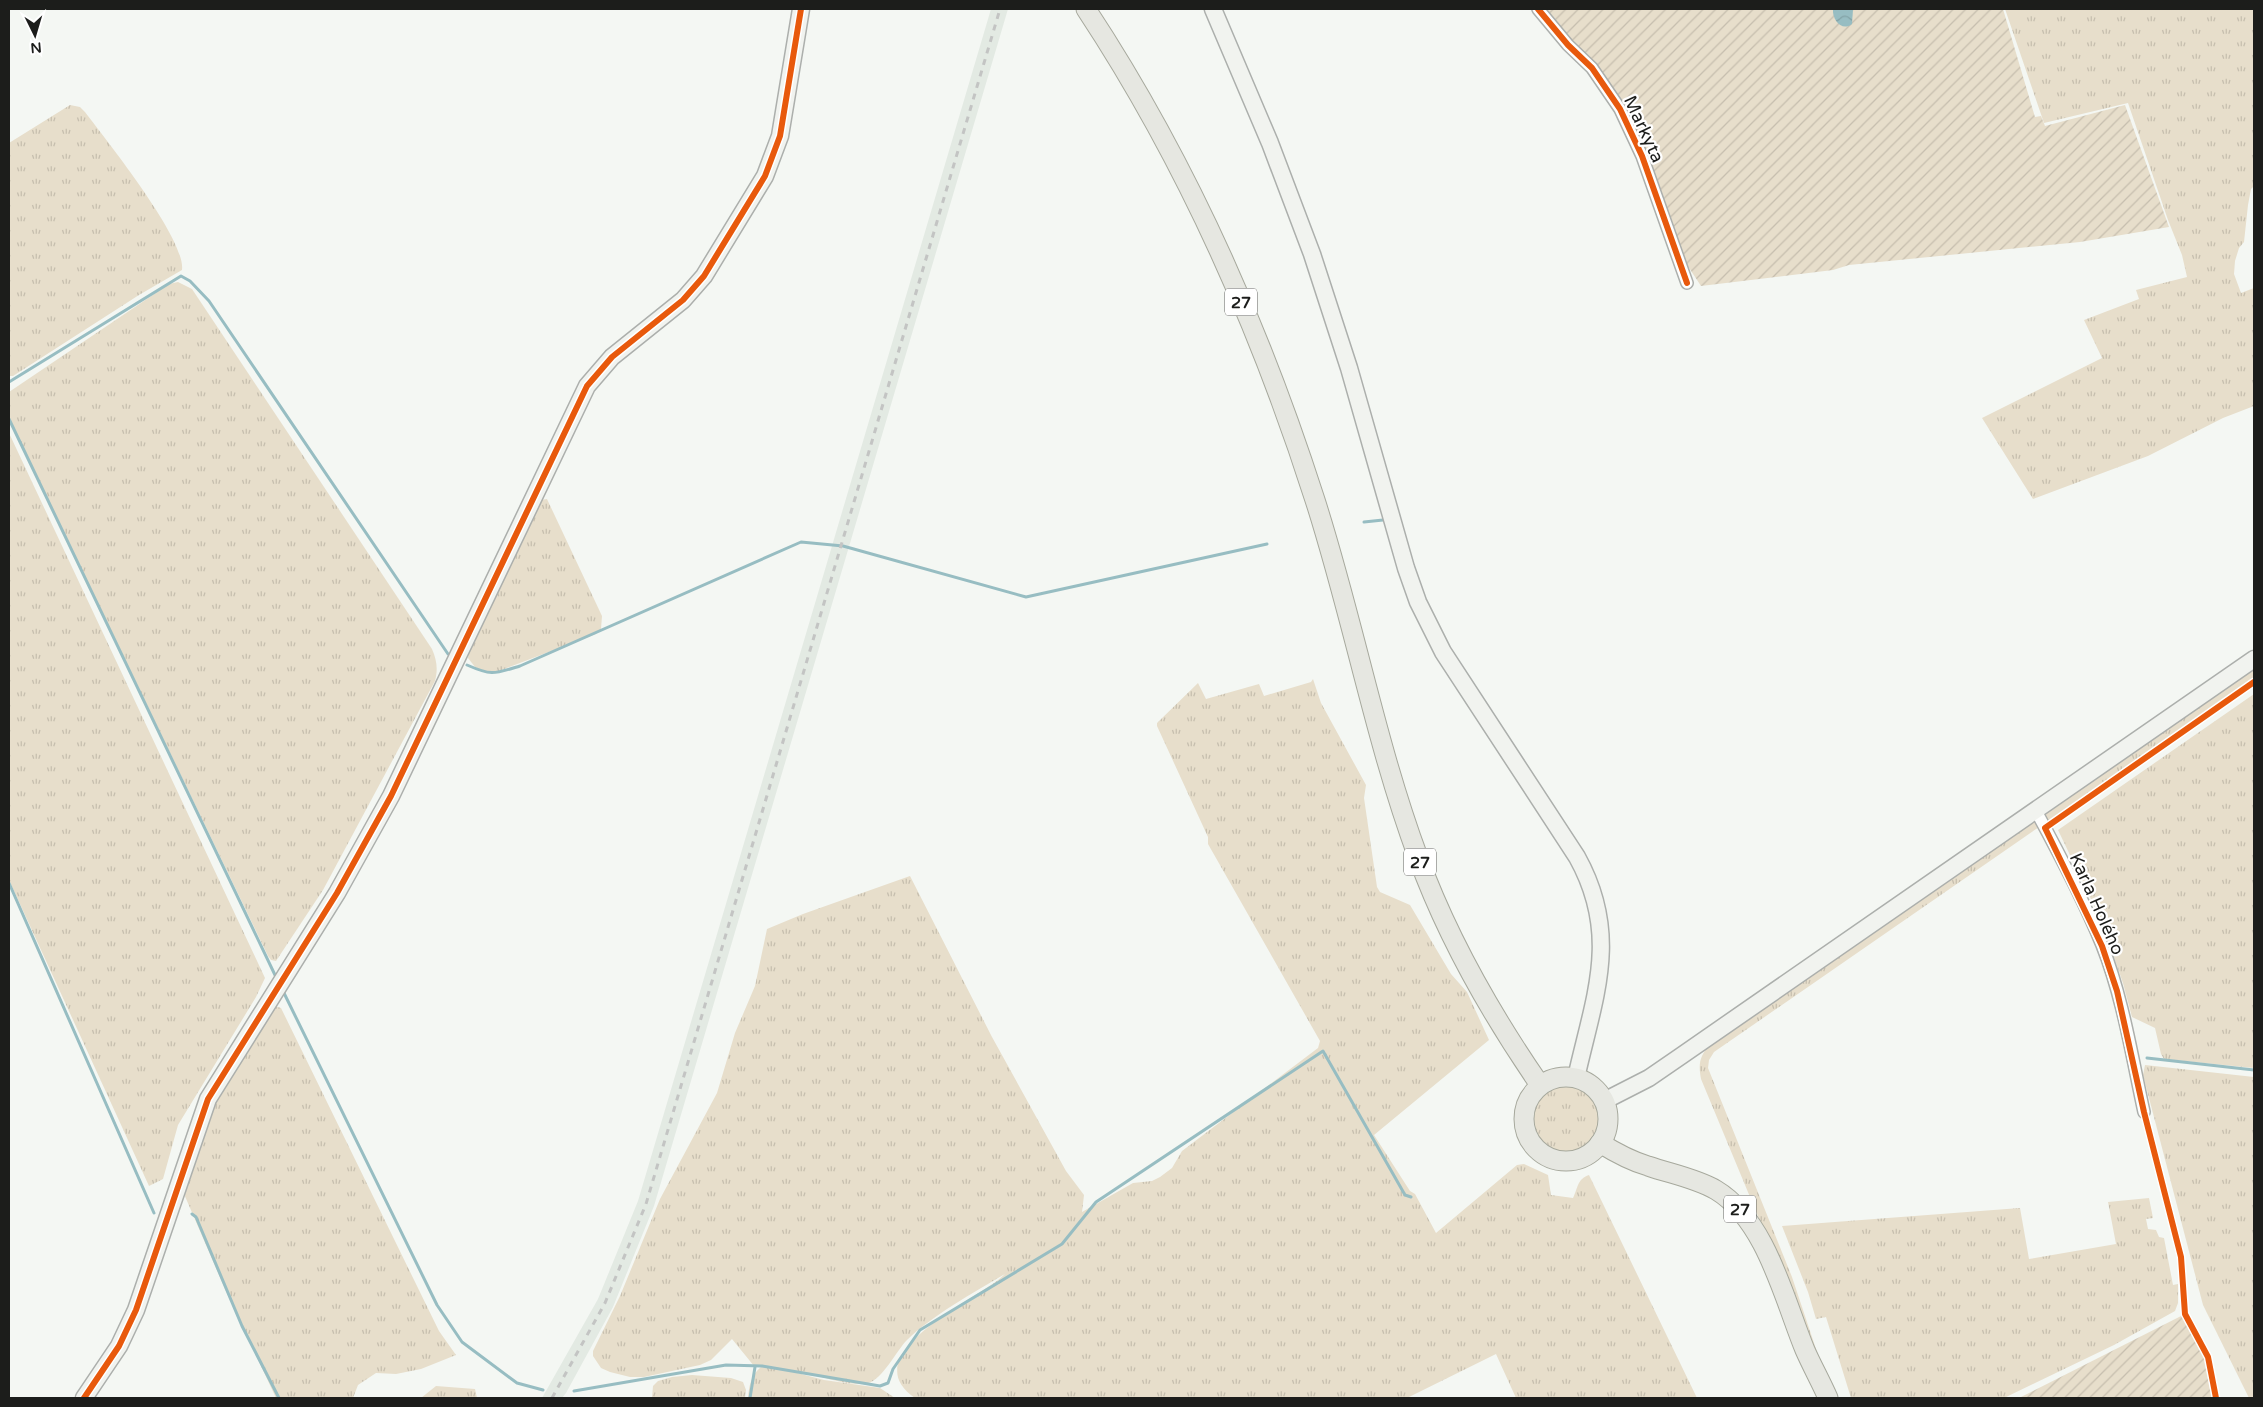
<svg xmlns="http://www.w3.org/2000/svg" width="2263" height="1407" viewBox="0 0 2263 1407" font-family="'Varela Round',sans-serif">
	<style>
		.built { fill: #e3eae3 }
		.grass { fill: url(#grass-tufts) }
		.garden { fill: url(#garden-furrows) }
		.water { fill: url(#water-waves) }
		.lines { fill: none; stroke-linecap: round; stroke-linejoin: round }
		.stream { stroke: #97bdc2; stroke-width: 3 }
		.street-casing { stroke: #acafac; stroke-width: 14 }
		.secondary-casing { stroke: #acafac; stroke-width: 19 }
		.primary-casing { stroke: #a6a89c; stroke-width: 21 }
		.street { stroke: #fdfefd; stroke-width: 11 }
		.secondary { stroke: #f1f3ef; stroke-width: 16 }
		.primary { stroke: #e6e7e1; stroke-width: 19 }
		.rail { stroke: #c3c4c3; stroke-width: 3; stroke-dasharray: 6 6; stroke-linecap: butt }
		.cycleway-casing { stroke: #fff; stroke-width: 9 }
		.cycleway { stroke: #e8590c; stroke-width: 6 }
		.labels { text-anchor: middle; stroke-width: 4.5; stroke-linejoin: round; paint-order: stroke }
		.shield { fill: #fff; stroke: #60615f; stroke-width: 1 }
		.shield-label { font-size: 16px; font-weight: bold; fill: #1c1d1b }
		.street-label { font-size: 18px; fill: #1c1d1b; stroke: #fff }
	</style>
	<defs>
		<pattern id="grass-tufts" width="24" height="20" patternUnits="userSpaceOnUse" patternTransform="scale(1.25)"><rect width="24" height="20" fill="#e7decb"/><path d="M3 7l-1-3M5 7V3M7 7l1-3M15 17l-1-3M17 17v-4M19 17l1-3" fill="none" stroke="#c6beae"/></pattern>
		<pattern id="garden-furrows" width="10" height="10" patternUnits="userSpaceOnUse" patternTransform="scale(1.25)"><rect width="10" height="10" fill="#e7decb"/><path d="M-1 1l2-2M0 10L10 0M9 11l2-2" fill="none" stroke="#c6beae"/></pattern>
		<pattern id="water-waves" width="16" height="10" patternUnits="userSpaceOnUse" patternTransform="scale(1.25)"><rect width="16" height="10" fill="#97bdc2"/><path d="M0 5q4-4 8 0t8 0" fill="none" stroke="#82a2a6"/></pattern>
	</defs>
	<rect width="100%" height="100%" fill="#f4f7f3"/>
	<path class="built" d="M991,9H1008L654,1206L613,1307L566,1393L562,1398H542L598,1299L638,1201Z"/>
	<g class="grass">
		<path d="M2005,9H2254V186L2251,189L2248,205L2244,242L2239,248L2235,261L2234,274L2241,293L2254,288V406L2223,418L2148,456L2033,499L1982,418L2102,358L2084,320L2139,299L2136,290L2187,277L2182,255L2168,220L2128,103L2044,123Z"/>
		<path d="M70,105L80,107L85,112C106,140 186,239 182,270L139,295L13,376H9V143Z"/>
		<path d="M178,282L192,289L432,649C437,661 438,669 435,681L323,890L276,961L271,960L268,956L9,419V392L169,284Z"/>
		<path d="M9,433L265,978L256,997L178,1125L163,1179L149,1186L9,880Z"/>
		<path d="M547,499L602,616L601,629L596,634L499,671L484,672L475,667L468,658L469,650L541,500Z"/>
		<path d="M2254,669V678L2048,821L2044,814Z"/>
		<path d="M1313,679L1321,703L1366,785L1364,798L1377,887L1380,892L1410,905L1451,974L1467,992L1489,1040L1374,1135L1410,1191L1415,1194L1436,1233L1517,1165L1524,1164L1548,1175L1551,1195L1573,1198C1578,1188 1577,1179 1589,1175L1697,1398H1516L1496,1354L1407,1398H915C850,1353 982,1298 1005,1274C976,1291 930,1317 907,1340C897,1350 882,1380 868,1383C845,1388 807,1370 782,1369L824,1380L880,1388L895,1398H748C749,1386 751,1375 761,1367L754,1366L732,1339L711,1360L700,1365L644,1377H630L610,1372L601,1368L593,1356V1351L620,1296L660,1199L717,1093L735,1033L755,986L767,929L803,914L910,876L992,1037L1066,1171L1084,1195L1082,1212L1133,1183L1152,1181L1160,1177L1172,1168L1182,1151L1318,1048L1320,1041L1208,844V837L1157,726V723L1198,683L1206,699L1259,684L1264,696L1311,682Z"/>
		<path d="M2254,694V1068L2164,1059L2161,1054L2155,1028L2132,1017L2123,983L2101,920L2058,830Z"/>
		<path d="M2034,820L2039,827L1714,1052L1709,1060L1708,1068L1792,1277L1828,1385L1701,1079C1698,1063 1700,1056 1710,1044Z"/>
		<path d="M275,1006L281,1008L439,1331L456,1355L421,1369L396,1374L376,1373L358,1385L353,1398H276L225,1289L181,1187L206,1115Z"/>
		<path d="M2145,1065L2254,1077V1398H2249L2203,1305L2143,1075Z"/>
		<circle cx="1566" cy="1119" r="33"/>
		<path d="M2149,1198L2153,1218L2146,1219L2148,1229L2156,1230L2159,1237L2164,1238L2173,1285L2178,1284V1303L2175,1311L2114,1345L2004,1398H1851L1826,1317L1816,1319L1808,1292L1782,1226L2020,1208L2029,1259L2116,1244L2108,1202Z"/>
		<path d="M692,1375L731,1378L743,1382L746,1390L745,1398H652L653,1386L658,1381L672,1377Z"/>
		<path d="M436,1386L475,1389L477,1398H421Z"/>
	</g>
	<g class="garden">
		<path d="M1538,9H2003L2035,117L2041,116L2045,126L2125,105L2169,227L2080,242L1849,265L1833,270L1701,286L1672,242L1620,109Z"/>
		<path d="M2185,1314L2208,1357L2216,1398H2019Z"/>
	</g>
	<path class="water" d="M1833,9H1853L1852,24C1842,32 1832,20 1833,9Z"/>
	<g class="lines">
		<g class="stream">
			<path d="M9,382L181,276L190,281L209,301L448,654"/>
			<path d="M9,419L275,975"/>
			<path d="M1364,522L1383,520"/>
			<path d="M467,665C492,676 494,674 520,666L801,542L843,546L1026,597L1267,544"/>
			<path d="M9,883L154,1213"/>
			<path d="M282,989L437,1305L462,1342L517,1383L543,1390"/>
			<path d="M2147,1058L2254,1070"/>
			<path d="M192,1214L196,1217L242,1326L279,1398"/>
			<path d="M574,1391L726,1365L762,1366L880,1386L888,1383L893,1369L920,1330L1062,1244L1096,1202L1323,1051L1405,1195L1411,1197"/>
			<path d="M750,1398L755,1367"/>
		</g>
		<g class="street-casing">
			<g id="street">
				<path d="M1538,9L1568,45L1592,68L1620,109L1642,156L1687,283"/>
				<path d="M2036,811C2060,855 2083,899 2102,945C2123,998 2132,1057 2144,1112"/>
			</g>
		</g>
		<g class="secondary-casing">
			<g id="secondary">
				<path d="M1213,9L1270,143L1312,254L1349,368L1406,568L1418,602L1443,652L1577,857C1621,936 1594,997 1576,1078"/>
				<path d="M1604,1101L1649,1078L1681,1056L2254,659"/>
				<path d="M84,1398L119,1346L136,1310L208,1099L337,893L391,796L587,386L612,357L683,300L704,276L765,176L780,136L801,9"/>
			</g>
		</g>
		<g class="primary-casing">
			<g id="primary">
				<path d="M1086,9C1185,159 1260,328 1315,500C1353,618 1375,741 1418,857C1448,939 1491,1014 1540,1085"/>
				<circle cx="1566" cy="1119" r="42"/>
				<path d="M1600,1143C1616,1153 1631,1161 1648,1166C1671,1174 1695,1178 1716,1190C1766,1220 1784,1299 1805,1350C1812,1366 1821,1382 1828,1398"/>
			</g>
		</g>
		<use href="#street" class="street"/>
		<use href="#secondary" class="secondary"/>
		<use href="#primary" class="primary"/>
		<path class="rail" d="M552,1398L605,1303L646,1204L1000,9"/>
		<g class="cycleway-casing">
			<g id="cycleway">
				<path d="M1538,9L1568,45L1592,68L1620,109L1642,156L1687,283"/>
				<path d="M84,1398L119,1346L136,1310L208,1099L337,893L391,796L587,386L612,357L683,300L704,276L765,176L780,136L801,9"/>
				<path d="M2216,1398L2208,1357L2185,1314L2181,1257L2144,1112L2117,991L2102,946L2045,828L2254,682"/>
			</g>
		</g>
		<use href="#cycleway" class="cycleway"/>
	</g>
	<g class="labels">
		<g class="shield">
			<rect x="1225" y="288.5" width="32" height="27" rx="4"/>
			<rect x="1404" y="848.5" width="32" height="27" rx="4"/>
			<rect x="1724" y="1195.5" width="32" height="27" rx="4"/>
		</g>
		<g class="shield-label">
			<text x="1241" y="308">27</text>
			<text x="1420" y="868">27</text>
			<text x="1740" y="1215">27</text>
		</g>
		<g class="street-label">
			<text transform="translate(1644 129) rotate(65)" y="6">Markyta</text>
			<text transform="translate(2097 904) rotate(66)" y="6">Karla Holého</text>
		</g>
	</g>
	<rect width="2263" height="1407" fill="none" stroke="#1c1d1b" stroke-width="20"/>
	<g transform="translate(35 35) rotate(175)" stroke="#ffffff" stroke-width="4" paint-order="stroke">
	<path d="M0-4L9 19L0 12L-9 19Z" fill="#1c1d1b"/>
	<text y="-8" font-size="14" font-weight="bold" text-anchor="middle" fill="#1c1d1b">N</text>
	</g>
</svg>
